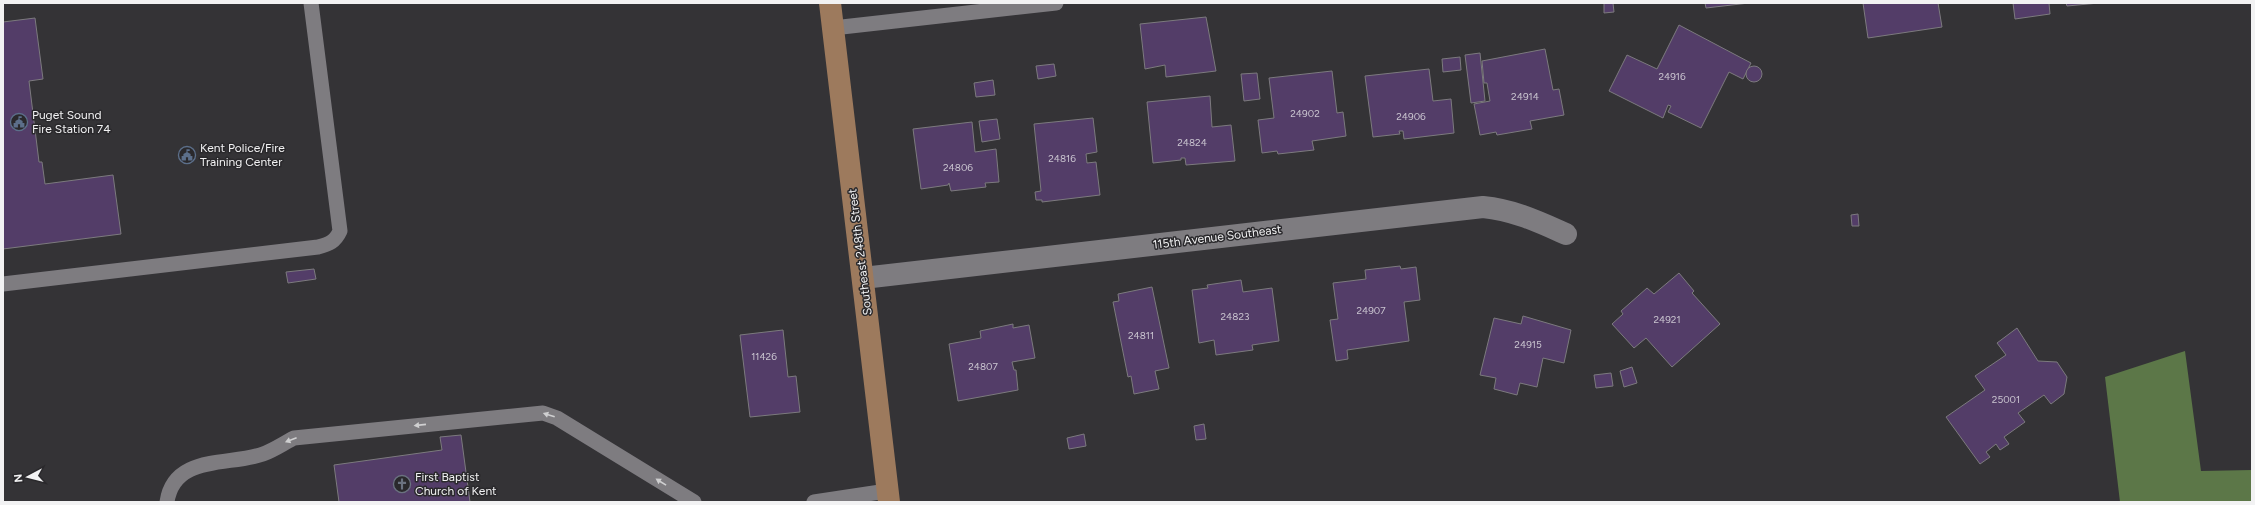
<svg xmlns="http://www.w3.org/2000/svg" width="2255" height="505" viewBox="0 0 2255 505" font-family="Figtree,sans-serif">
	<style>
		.forest { fill: #5c7748 }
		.building { fill: #533d68; stroke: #7c7a7e }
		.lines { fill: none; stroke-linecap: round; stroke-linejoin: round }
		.lane { stroke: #7e7c80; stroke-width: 15 }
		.street { stroke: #7e7c80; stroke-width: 22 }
		.secondary { stroke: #9d7a5d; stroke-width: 22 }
		.oneway { fill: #cfcfd0 }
		.labels { text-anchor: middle; stroke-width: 3; stroke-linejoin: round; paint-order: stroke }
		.number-label { font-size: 10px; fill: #cac5d0 }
		.poi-label { font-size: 12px; fill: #f2f2f3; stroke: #2a292c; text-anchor: start }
		.street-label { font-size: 12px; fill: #f2f2f3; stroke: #2a292c }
	</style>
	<rect width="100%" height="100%" fill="#343336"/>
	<path class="forest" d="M2185,351L2201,471L2252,470V502H2120L2105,377Z"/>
	<g class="building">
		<path d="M1604,3H1613L1614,12L1604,13Z"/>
		<path d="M1705,3H1749L1706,8Z"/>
		<path d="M1863,3H1938L1942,27L1868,38Z"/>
		<path d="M2013,3H2049L2050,14L2015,19Z"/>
		<path d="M2066,3H2099L2067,6Z"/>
		<path d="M1206,17L1216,71L1166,77L1165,65L1145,69L1140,24Z"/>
		<path d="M35,18L43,79L29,81L39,162H42L45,184L113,175L121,234L3,249V22Z"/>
		<path d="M1679,25L1751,63L1743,79L1729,72L1701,128L1668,112L1671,106L1668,105L1663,118L1609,91L1627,55L1657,69Z"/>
		<path d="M1545,49L1553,90L1559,89L1564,115L1530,121L1532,129L1497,135L1496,132L1480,135L1474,104L1490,101L1487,83H1484L1482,61Z"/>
		<path d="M1480,53L1485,101L1471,103L1465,55Z"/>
		<path d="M1460,57L1461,70L1443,72L1442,59Z"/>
		<path d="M1054,64L1056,76L1038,79L1036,66Z"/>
		<circle cx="1754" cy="74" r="8"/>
		<path d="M1429,69L1433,101L1451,99L1454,133L1404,139L1403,131H1399L1400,134L1373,137L1365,76Z"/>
		<path d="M1332,71L1337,113L1343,112L1346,136L1312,141L1314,150L1278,154L1277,151L1262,153L1258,120L1274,118L1269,78Z"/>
		<path d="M1257,73L1260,99L1244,101L1241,74Z"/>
		<path d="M993,80L995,95L976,97L974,83Z"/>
		<path d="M1210,96L1212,127L1231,125L1235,161L1186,165L1185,158H1181V160L1153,163L1147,102Z"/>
		<path d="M1093,118L1097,152L1086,154L1087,163L1096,162L1100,195L1042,202V200H1036L1035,192L1041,191L1034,124Z"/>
		<path d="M997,119L1000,139L982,142L979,121Z"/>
		<path d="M972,122L975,152L996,149L999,182L985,183L986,187L951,191L949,183L948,185L921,189L913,129Z"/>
		<path d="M1858,214L1859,226H1852L1851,215Z"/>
		<path d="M1400,266L1401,269L1416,267L1420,300L1404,302L1409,341L1347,350L1348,359L1336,361L1330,320L1338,319L1333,283L1366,279L1365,270Z"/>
		<path d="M314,269L316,279L288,283L286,272Z"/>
		<path d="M1679,273L1694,291L1692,293L1720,324L1672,367L1646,338L1634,348L1612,324L1623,314L1621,311L1647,288L1654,294Z"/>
		<path d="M1241,280L1243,292L1272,288L1279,341L1252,345L1253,350L1216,355L1214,340L1199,343L1192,290L1208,288L1207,285Z"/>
		<path d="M1152,287L1169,368L1155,371L1159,389L1134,394L1131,376L1128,377L1113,302L1119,301L1118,294Z"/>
		<path d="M1523,316L1571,330L1564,363L1543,358L1537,387L1520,383L1517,395L1494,389L1496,378L1480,375L1494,318L1521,324Z"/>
		<path d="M1013,324V328L1029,325L1035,358L1012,362L1014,370H1016L1018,390L958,401L949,344L981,338L980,331Z"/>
		<path d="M2017,328L2038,361L2057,362L2067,377L2064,394L2051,404L2044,395L2018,413L2025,422L2004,437L2009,444L2000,450L1996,444L1986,452L1990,457L1980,464L1946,417L1985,390L1975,376L2006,355L1997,343Z"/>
		<path d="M783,330L788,377L796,376L800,412L750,417L740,335Z"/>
		<path d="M1632,367L1637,383L1624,387L1620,371Z"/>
		<path d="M1611,373L1613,386L1596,388L1594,375Z"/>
		<path d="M1204,424L1206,439L1196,440L1194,426Z"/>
		<path d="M1084,434L1086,446L1069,449L1067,438Z"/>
		<path d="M461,435L470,502H339L334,465L442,450L440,437Z"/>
	</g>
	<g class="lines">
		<g class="lane">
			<path d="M833,28L1056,3"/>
			<path d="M3,284L318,247C329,244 335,242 340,231L311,3"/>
			<path d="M167,502C174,454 230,466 263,454C274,450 284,443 294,438L543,413L557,418L694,502"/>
			<path d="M814,502L887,491"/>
		</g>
		<path class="street" d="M863,278L1483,207C1514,210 1539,222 1566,234"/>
		<path class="secondary" d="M830,3L889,502"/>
	</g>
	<defs><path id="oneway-solid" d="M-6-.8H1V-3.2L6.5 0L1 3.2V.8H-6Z"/></defs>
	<g class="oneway">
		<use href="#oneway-solid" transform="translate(549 415) rotate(-162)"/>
		<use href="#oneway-solid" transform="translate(420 425) rotate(174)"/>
		<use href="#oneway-solid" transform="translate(291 440) rotate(159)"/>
		<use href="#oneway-solid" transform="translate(661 482) rotate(-148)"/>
	</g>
	<defs>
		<g id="civic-ring" transform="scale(0.9)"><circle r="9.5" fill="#2a292c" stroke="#5c6f8a" stroke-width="1.5"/><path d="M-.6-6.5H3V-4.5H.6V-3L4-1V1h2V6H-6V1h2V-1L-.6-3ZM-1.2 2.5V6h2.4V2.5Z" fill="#5c6f8a"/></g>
		<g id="church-ring" transform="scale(0.9)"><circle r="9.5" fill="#2a292c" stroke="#6b7280" stroke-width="1.5"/><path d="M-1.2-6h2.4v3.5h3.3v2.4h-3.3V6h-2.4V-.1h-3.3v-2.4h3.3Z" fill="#6b7280"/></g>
	</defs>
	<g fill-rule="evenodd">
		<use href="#civic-ring" x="19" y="122"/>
		<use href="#civic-ring" x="187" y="155"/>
		<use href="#church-ring" x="402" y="484"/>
	</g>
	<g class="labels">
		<g class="number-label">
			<text x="1672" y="80">24916</text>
			<text x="1525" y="100">24914</text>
			<text x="1305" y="117">24902</text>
			<text x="1411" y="120">24906</text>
			<text x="1192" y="146">24824</text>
			<text x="1062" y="162">24816</text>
			<text x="958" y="171">24806</text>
			<text x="1371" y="314">24907</text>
			<text x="1235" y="320">24823</text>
			<text x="1667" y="323">24921</text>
			<text x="1141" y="339">24811</text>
			<text x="1528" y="348">24915</text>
			<text x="764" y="360">11426</text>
			<text x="983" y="370">24807</text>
			<text x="2006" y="403">25001</text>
		</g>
		<g class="poi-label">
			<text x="32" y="119">Puget Sound<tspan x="32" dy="14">Fire Station 74</tspan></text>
			<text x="200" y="152">Kent Police/Fire<tspan x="200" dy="14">Training Center</tspan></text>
			<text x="415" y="481">First Baptist<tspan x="415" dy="14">Church of Kent</tspan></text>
		</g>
		<g class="street-label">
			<text transform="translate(1217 237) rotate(-7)" y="4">115th Avenue Southeast</text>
			<text transform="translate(860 252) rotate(-97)" y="4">Southeast 248th Street</text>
		</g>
	</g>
	<rect width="2255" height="505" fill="none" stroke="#f2f2f3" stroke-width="8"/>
	<g transform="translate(28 477) rotate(263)" stroke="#2a292c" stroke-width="3" paint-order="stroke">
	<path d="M0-3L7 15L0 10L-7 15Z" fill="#f2f2f3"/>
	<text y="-6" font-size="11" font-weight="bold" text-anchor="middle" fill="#f2f2f3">N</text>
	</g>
</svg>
